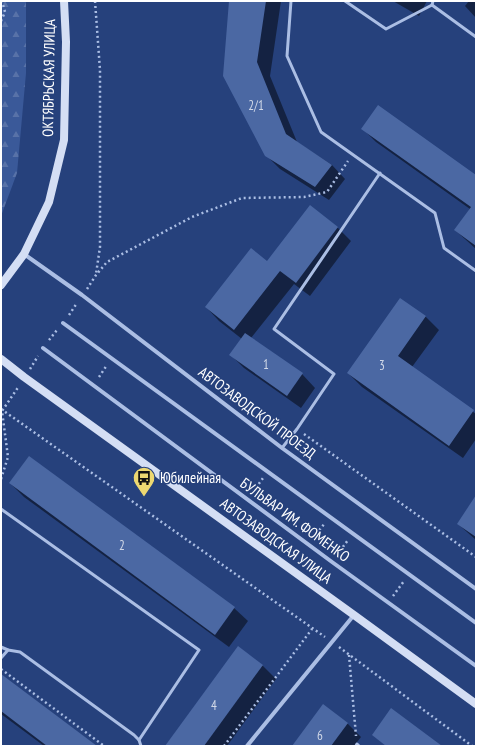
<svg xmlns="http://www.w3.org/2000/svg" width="477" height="747" viewBox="0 0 477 747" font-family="'PT Sans Narrow',sans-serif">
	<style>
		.forest { fill: url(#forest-firs) }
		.shadow { fill: #0007 }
		.building { fill: #4b68a3 }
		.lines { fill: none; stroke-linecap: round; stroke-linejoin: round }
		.path { stroke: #abbee4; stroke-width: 2.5; stroke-dasharray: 2 3; stroke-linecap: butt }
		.lane { stroke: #abbee4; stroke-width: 3 }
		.street { stroke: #abbee4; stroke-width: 4 }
		.secondary { stroke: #d4def4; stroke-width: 8 }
		.labels { text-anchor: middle; stroke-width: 3; stroke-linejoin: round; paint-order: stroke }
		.number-label { font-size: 13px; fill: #d2d9e8 }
		.street-label { font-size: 15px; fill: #fff; stroke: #26417c }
		.poi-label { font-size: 15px; fill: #fff; stroke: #26417c; text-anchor: start }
	</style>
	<defs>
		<pattern id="forest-firs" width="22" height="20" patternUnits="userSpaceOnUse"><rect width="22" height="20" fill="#3a5999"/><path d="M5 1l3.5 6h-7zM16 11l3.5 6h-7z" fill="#5872a8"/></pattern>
	</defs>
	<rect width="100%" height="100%" fill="#26417c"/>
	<path class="forest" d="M1,1H26V73L17,173L1,216Z"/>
	<g class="shadow">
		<path d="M230,1H281L270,76L297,142L332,165L345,179L329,200L280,169L266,155Z"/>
		<path d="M393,1H427L419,16Z"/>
		<path d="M469,1H476V18L465,6Z"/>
		<path d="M362,128L476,177V249L455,230L470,209L376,142Z"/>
		<path d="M310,207L338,228L351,241L310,296L294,284L251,338L302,374L315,388L301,408L244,368L231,355L242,339L219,321L206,307L268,263Z"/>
		<path d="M425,316L439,330L412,367L476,414V439L463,458L362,387L348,373Z"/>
		<path d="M29,457L234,608L248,621L229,647L24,497L10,483Z"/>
		<path d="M476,497V540L458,524Z"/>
		<path d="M238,648L263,666L276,679L227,746H166Z"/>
		<path d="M1,680L95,746H44L1,714Z"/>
		<path d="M323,706L348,724L361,737L354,746H293Z"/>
	</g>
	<g class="building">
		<path d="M229,1H266L257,62L286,134L332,165L315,187L265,156L223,76Z"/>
		<path d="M378,105L476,175V246L454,230L471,207L361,129Z"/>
		<path d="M310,205L338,227L296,283L280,271L234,330L205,307L251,248L267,261Z"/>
		<path d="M400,298L426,316L398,356L474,410L449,446L347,373Z"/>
		<path d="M245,333L303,373L287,396L229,355Z"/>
		<path d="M29,456L235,607L215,635L9,483Z"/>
		<path d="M476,495V537L457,524Z"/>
		<path d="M238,646L263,665L204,746H165Z"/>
		<path d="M1,674L97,746H47L1,711Z"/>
		<path d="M323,704L348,723L331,746H292Z"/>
		<path d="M391,708L442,746H386L372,735Z"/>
	</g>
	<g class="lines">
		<g class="path">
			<path d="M95,1L100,70V247L96,274"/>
			<path d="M1,21L5,12L2,1"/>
			<path d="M87,289L96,275L107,262L192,217L242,198L304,197L327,192L348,161"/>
			<path d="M69,315L77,303"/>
			<path d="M49,340L57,330"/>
			<path d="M30,369L38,356"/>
			<path d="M99,377L107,365"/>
			<path d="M1,409L325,637"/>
			<path d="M304,434L476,557"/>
			<path d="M1,479L8,457L2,411L19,386"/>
			<path d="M253,492L263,478"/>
			<path d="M313,538L325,523"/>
			<path d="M337,555L348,540"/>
			<path d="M393,596L404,581"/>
			<path d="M339,647L472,746"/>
			<path d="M349,655L356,736"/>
			<path d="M1,669L104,746"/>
			<path d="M224,746L312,629"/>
		</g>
		<g class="lane">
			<path d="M291,1L287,56L321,132L435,213L444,248L476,271"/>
			<path d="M345,1L386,29L432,5"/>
			<path d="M433,1L432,5L476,37"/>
			<path d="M282,448L297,429L334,374L274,329L380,173"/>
			<path d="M1,509L199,650L139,740"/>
			<path d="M1,647L8,650L20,652L134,735L139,740L141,746"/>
			<path d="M1,658L8,650"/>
			<path d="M356,746L357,744L359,746"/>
		</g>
		<g class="street">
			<path d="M24,254L82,295L282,448L476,589"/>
			<path d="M63,323L476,623"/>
			<path d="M43,348L332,562L476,666"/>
			<path d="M247,746L354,615"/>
		</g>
		<g class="secondary">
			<path d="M1,285L24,254L49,202L64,140L66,42L64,1"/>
			<path d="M1,359L24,377L354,615L476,704"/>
		</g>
	</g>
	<defs>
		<g id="bus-pin" transform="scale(1.15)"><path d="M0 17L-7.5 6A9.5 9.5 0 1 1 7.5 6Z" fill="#edd871" stroke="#26417c"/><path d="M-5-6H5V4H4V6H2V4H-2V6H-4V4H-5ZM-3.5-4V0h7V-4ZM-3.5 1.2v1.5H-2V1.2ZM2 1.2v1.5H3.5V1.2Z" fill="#111"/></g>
	</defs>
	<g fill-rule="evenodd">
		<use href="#bus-pin" x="144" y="478"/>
	</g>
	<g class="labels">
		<g class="number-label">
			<text x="256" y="110">2/1</text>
			<text x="266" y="369">1</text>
			<text x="382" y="370">3</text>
			<text x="122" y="550">2</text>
			<text x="214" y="710">4</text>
			<text x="320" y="740">6</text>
		</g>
		<g class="street-label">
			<text transform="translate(49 78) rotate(-89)" y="5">ОКТЯБРЬСКАЯ УЛИЦА</text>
			<text transform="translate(257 413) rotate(37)" y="5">АВТОЗАВОДСКОЙ ПРОЕЗД</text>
			<text transform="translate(295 520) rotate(36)" y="5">БУЛЬВАР ИМ. ФОМЕНКО</text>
			<text transform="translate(276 541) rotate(36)" y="5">АВТОЗАВОДСКАЯ УЛИЦА</text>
		</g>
		<g class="poi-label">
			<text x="160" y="483">Юбилейная</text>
		</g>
	</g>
	<rect width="477" height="747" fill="none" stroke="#ffffff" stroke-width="4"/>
</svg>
